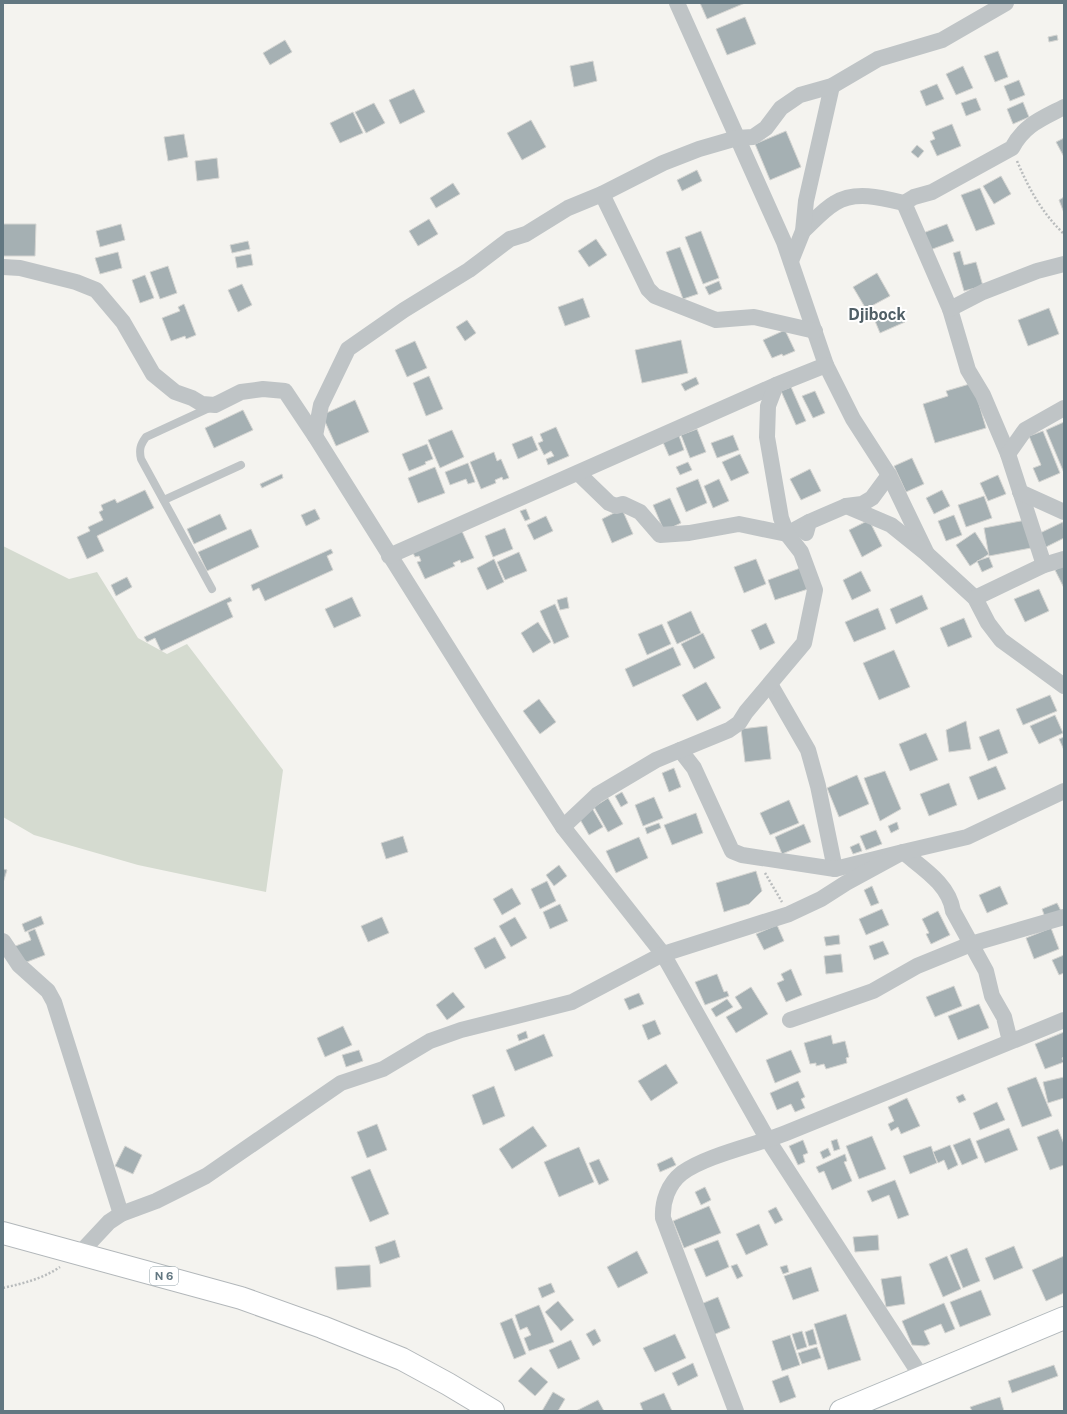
<svg xmlns="http://www.w3.org/2000/svg" width="1067" height="1414" viewBox="0 0 1067 1414" font-family="'Public Sans',sans-serif">
	<style>
		.green { fill: #d5dbd0 }
		.building { fill: #a5b0b3; stroke: #d5d5d2 }
		.lines { fill: none; stroke-linecap: round; stroke-linejoin: round }
		.secondary-casing { stroke: #b1b8bb; stroke-width: 24 }
		.primary-casing { stroke: #b2b7ba; stroke-width: 24 }
		.path { stroke: #b9bcbd; stroke-width: 2.5; stroke-dasharray: 2 2; stroke-linecap: butt }
		.service { stroke: #bfc4c6; stroke-width: 8 }
		.minor { stroke: #bfc4c6; stroke-width: 16 }
		.secondary { stroke: #fff; stroke-width: 22 }
		.primary { stroke: #fff; stroke-width: 22 }
		.labels { text-anchor: middle; stroke-width: 4; stroke-linejoin: round; paint-order: stroke }
		.shield { fill: #fff; stroke: #91a0a7; stroke-width: 1 }
		.shield-label { font-size: 11px; font-weight: bold; fill: #627781 }
		.district-label { font-size: 16px; font-weight: bold; fill: #505f66; stroke: #fff }
	</style>
	<rect width="100%" height="100%" fill="#f4f3ef"/>
	<path class="green" d="M3,546L69,579L97,572L138,638L167,654L187,644L283,770L266,892L138,865L34,835L3,817Z"/>
	<g class="building">
		<path d="M700,3H745L707,19Z"/>
		<path d="M745,17L756,44L727,55L716,29Z"/>
		<path d="M1057,35L1058,40L1049,42L1048,37Z"/>
		<path d="M285,40L292,52L270,65L263,53Z"/>
		<path d="M998,51L1008,77L995,82L984,56Z"/>
		<path d="M593,61L597,81L574,87L570,66Z"/>
		<path d="M963,66L973,88L956,95L946,74Z"/>
		<path d="M1019,80L1025,95L1010,101L1004,86Z"/>
		<path d="M937,84L944,99L926,106L920,91Z"/>
		<path d="M414,89L425,112L400,124L389,100Z"/>
		<path d="M976,98L981,110L966,116L961,103Z"/>
		<path d="M1023,102L1029,117L1013,124L1007,109Z"/>
		<path d="M374,103L385,123L366,133L355,112Z"/>
		<path d="M353,112L363,133L340,143L330,123Z"/>
		<path d="M531,120L546,147L522,160L507,133Z"/>
		<path d="M952,124L961,146L937,156L930,141L935,139L932,132Z"/>
		<path d="M786,131L801,167L770,180L755,144Z"/>
		<path d="M184,134L188,157L168,161L164,137Z"/>
		<path d="M1064,138V157L1056,142Z"/>
		<path d="M917,145L924,151L918,158L911,152Z"/>
		<path d="M217,158L219,178L197,181L195,161Z"/>
		<path d="M697,170L702,181L682,191L677,180Z"/>
		<path d="M1001,176L1011,194L994,204L983,186Z"/>
		<path d="M453,183L460,194L436,208L430,198Z"/>
		<path d="M980,188L995,224L976,231L961,195Z"/>
		<path d="M1064,197V213L1059,200Z"/>
		<path d="M429,219L438,234L418,246L409,231Z"/>
		<path d="M3,224H36L35,256H3Z"/>
		<path d="M121,224L125,240L100,247L96,231Z"/>
		<path d="M947,224L954,241L930,250L923,233Z"/>
		<path d="M701,231L719,278L703,284L685,237Z"/>
		<path d="M596,239L607,255L589,267L578,251Z"/>
		<path d="M248,241L250,249L232,253L230,245Z"/>
		<path d="M680,247L698,294L683,299L666,252Z"/>
		<path d="M960,251L964,265L976,262L983,286L964,291L953,253Z"/>
		<path d="M118,252L122,268L100,274L95,258Z"/>
		<path d="M251,254L253,265L237,268L235,257Z"/>
		<path d="M168,266L177,293L160,299L150,272Z"/>
		<path d="M877,273L890,296L866,309L853,287Z"/>
		<path d="M145,275L154,298L140,303L132,280Z"/>
		<path d="M719,281L722,289L709,295L705,287Z"/>
		<path d="M242,284L252,305L238,312L228,290Z"/>
		<path d="M583,298L590,317L565,326L558,307Z"/>
		<path d="M184,304L196,335L186,339L185,336L171,341L162,318L180,311L178,307Z"/>
		<path d="M1049,308L1059,334L1028,346L1018,320Z"/>
		<path d="M900,310L905,322L880,333L875,321Z"/>
		<path d="M467,320L476,333L465,341L456,327Z"/>
		<path d="M785,330L795,351L783,356L782,354L772,358L763,340Z"/>
		<path d="M681,340L688,373L642,383L635,350Z"/>
		<path d="M415,341L427,368L407,377L395,350Z"/>
		<path d="M429,376L443,409L426,416L413,383Z"/>
		<path d="M696,377L699,384L685,391L681,384Z"/>
		<path d="M973,383L986,428L935,443L923,404L948,396L946,391Z"/>
		<path d="M791,387L806,421L796,425L781,391Z"/>
		<path d="M815,391L825,413L813,418L802,396Z"/>
		<path d="M355,400L369,432L336,446L322,415Z"/>
		<path d="M243,410L253,430L214,448L205,428Z"/>
		<path d="M1064,422V473L1046,430Z"/>
		<path d="M556,427L569,456L548,465L546,459L554,456L551,451L544,455L538,443L543,441L540,434Z"/>
		<path d="M697,429L706,452L690,458L681,435Z"/>
		<path d="M452,430L464,457L440,468L428,440Z"/>
		<path d="M1043,431L1060,473L1039,482L1033,468L1041,465L1029,436Z"/>
		<path d="M678,433L684,450L669,456L662,440Z"/>
		<path d="M733,435L739,450L717,458L711,443Z"/>
		<path d="M532,436L538,450L518,459L512,444Z"/>
		<path d="M427,444L433,459L425,462L426,464L409,471L402,454Z"/>
		<path d="M494,452L497,461L501,459L509,478L503,480L502,477L495,480L496,483L481,489L470,462Z"/>
		<path d="M740,454L749,473L731,481L722,462Z"/>
		<path d="M912,458L924,484L906,492L894,466Z"/>
		<path d="M688,462L692,470L680,475L676,467Z"/>
		<path d="M468,463L475,482L468,484L466,479L450,485L445,472Z"/>
		<path d="M435,467L445,493L418,503L408,478Z"/>
		<path d="M810,469L821,491L801,500L790,479Z"/>
		<path d="M282,474L283,478L262,488L260,484Z"/>
		<path d="M998,475L1006,494L988,501L980,483Z"/>
		<path d="M698,479L707,503L686,512L676,488Z"/>
		<path d="M719,479L729,501L713,508L704,486Z"/>
		<path d="M145,490L154,508L97,536L104,551L87,559L77,537L90,531L88,527L103,520L99,512L103,510L101,505L115,499L117,503Z"/>
		<path d="M942,490L950,506L934,514L926,498Z"/>
		<path d="M984,496L992,518L966,527L958,505Z"/>
		<path d="M670,498L681,523L664,531L653,505Z"/>
		<path d="M315,509L320,519L306,526L301,515Z"/>
		<path d="M526,509L530,519L525,521L520,511Z"/>
		<path d="M622,509L633,534L612,543L602,519Z"/>
		<path d="M220,514L227,529L194,544L187,529Z"/>
		<path d="M954,515L962,535L946,541L938,521Z"/>
		<path d="M546,516L553,531L534,540L527,525Z"/>
		<path d="M869,520L882,546L862,557L849,530Z"/>
		<path d="M1026,520L1031,548L989,556L984,528Z"/>
		<path d="M1063,522L1064,538L1046,547L1040,533Z"/>
		<path d="M505,528L513,549L493,557L485,536Z"/>
		<path d="M251,529L259,547L207,571L198,552Z"/>
		<path d="M461,529L474,558L461,563L460,560L453,563L455,566L425,579L417,562L421,561L419,556L415,557L412,551Z"/>
		<path d="M975,532L989,554L970,566L956,545Z"/>
		<path d="M331,549L333,553L327,556L333,570L265,601L259,588L253,591L251,585Z"/>
		<path d="M519,552L527,571L505,580L497,562Z"/>
		<path d="M989,557L993,567L982,572L977,561Z"/>
		<path d="M494,559L504,582L487,590L477,568Z"/>
		<path d="M756,559L766,584L744,593L734,567Z"/>
		<path d="M1064,565V588L1055,570Z"/>
		<path d="M803,567L811,588L775,600L768,580Z"/>
		<path d="M861,571L871,591L852,600L843,580Z"/>
		<path d="M127,577L132,587L116,596L111,585Z"/>
		<path d="M1039,589L1049,611L1025,622L1014,599Z"/>
		<path d="M922,595L928,609L896,624L890,609Z"/>
		<path d="M230,597L232,601L227,603L233,617L161,651L155,638L147,642L144,637Z"/>
		<path d="M352,597L361,616L334,628L325,609Z"/>
		<path d="M567,597L569,608L560,610L557,600Z"/>
		<path d="M555,604L569,637L554,644L540,611Z"/>
		<path d="M878,608L886,629L854,642L845,622Z"/>
		<path d="M691,611L701,633L677,644L667,622Z"/>
		<path d="M964,618L972,637L948,647L940,628Z"/>
		<path d="M538,622L551,642L533,653L521,633Z"/>
		<path d="M766,623L775,643L760,650L751,630Z"/>
		<path d="M662,624L671,644L647,655L638,634Z"/>
		<path d="M703,633L715,658L694,669L681,644Z"/>
		<path d="M673,647L681,665L633,687L625,669Z"/>
		<path d="M894,650L910,687L879,700L863,663Z"/>
		<path d="M706,682L721,708L697,721L682,695Z"/>
		<path d="M1050,695L1057,711L1023,725L1016,709Z"/>
		<path d="M539,699L556,722L540,734L523,711Z"/>
		<path d="M1055,715L1063,733L1039,744L1030,726Z"/>
		<path d="M966,721L971,749L949,752L946,730Z"/>
		<path d="M767,726L771,759L745,762L741,729Z"/>
		<path d="M999,729L1008,753L988,761L979,737Z"/>
		<path d="M926,733L938,760L910,771L899,744Z"/>
		<path d="M1064,737V750L1059,739Z"/>
		<path d="M996,766L1006,789L978,800L969,777Z"/>
		<path d="M674,768L681,787L669,792L662,773Z"/>
		<path d="M885,771L901,809L880,821L864,778Z"/>
		<path d="M857,775L869,804L839,817L827,788Z"/>
		<path d="M949,783L957,805L929,816L920,794Z"/>
		<path d="M622,792L628,803L621,807L615,796Z"/>
		<path d="M654,797L663,818L643,826L635,805Z"/>
		<path d="M608,798L623,824L608,832L594,807Z"/>
		<path d="M789,800L799,823L770,835L760,813Z"/>
		<path d="M592,808L603,827L589,835L578,816Z"/>
		<path d="M696,813L703,833L672,845L664,825Z"/>
		<path d="M897,822L899,829L891,833L888,826Z"/>
		<path d="M659,823L661,828L647,834L645,828Z"/>
		<path d="M804,824L811,842L782,854L775,837Z"/>
		<path d="M876,830L882,844L866,850L860,836Z"/>
		<path d="M403,836L408,852L386,859L381,843Z"/>
		<path d="M639,837L648,858L616,873L606,851Z"/>
		<path d="M859,843L862,851L853,854L850,847Z"/>
		<path d="M559,865L567,876L554,886L546,875Z"/>
		<path d="M3,869L7,870L3,883Z"/>
		<path d="M756,871L762,891L749,904L724,912L716,883Z"/>
		<path d="M547,881L556,901L540,909L531,889Z"/>
		<path d="M872,886L879,903L871,906L864,890Z"/>
		<path d="M1000,886L1008,904L987,913L979,895Z"/>
		<path d="M512,888L521,904L502,915L493,899Z"/>
		<path d="M1057,903L1062,913L1046,920L1042,909Z"/>
		<path d="M560,904L568,921L550,929L543,912Z"/>
		<path d="M882,909L889,925L866,935L859,919Z"/>
		<path d="M938,911L950,935L931,944L926,934L929,933L922,919Z"/>
		<path d="M41,916L44,924L25,932L22,924Z"/>
		<path d="M382,917L389,933L368,942L361,926Z"/>
		<path d="M515,917L527,938L511,947L499,926Z"/>
		<path d="M777,925L784,941L764,950L756,934Z"/>
		<path d="M1051,928L1059,949L1034,959L1026,938Z"/>
		<path d="M35,929L45,955L19,965L13,947L31,940L28,932Z"/>
		<path d="M839,935L840,944L826,946L824,937Z"/>
		<path d="M495,937L506,958L485,969L474,948Z"/>
		<path d="M883,941L889,954L874,960L869,946Z"/>
		<path d="M841,954L843,972L826,974L824,956Z"/>
		<path d="M1064,955V973L1059,975L1052,960Z"/>
		<path d="M791,969L802,995L786,1002L777,983L784,980L781,974Z"/>
		<path d="M717,974L724,992L727,991L729,996L705,1005L695,982Z"/>
		<path d="M954,986L962,1006L935,1017L926,997Z"/>
		<path d="M751,987L768,1014L736,1033L726,1017L742,1008L735,997Z"/>
		<path d="M453,992L465,1007L447,1020L436,1005Z"/>
		<path d="M639,993L644,1004L629,1010L624,999Z"/>
		<path d="M727,999L733,1007L716,1017L711,1009Z"/>
		<path d="M979,1004L989,1028L958,1040L948,1016Z"/>
		<path d="M655,1020L661,1034L648,1040L642,1025Z"/>
		<path d="M343,1026L352,1045L325,1057L317,1038Z"/>
		<path d="M526,1031L528,1038L519,1041L517,1035Z"/>
		<path d="M1064,1032V1057L1062,1058L1064,1062L1045,1069L1035,1044Z"/>
		<path d="M544,1034L553,1056L515,1071L506,1050Z"/>
		<path d="M831,1035L833,1044L845,1041L849,1057L846,1058L847,1063L826,1069L824,1064L816,1066V1063L810,1064L804,1043Z"/>
		<path d="M359,1050L363,1061L346,1067L342,1055Z"/>
		<path d="M791,1050L801,1072L775,1083L766,1060Z"/>
		<path d="M666,1064L678,1083L651,1101L638,1081Z"/>
		<path d="M1036,1077L1052,1116L1022,1127L1007,1088Z"/>
		<path d="M1064,1077V1098L1048,1103L1043,1082Z"/>
		<path d="M798,1081L805,1097L801,1099L805,1108L795,1112L791,1104L777,1110L770,1093Z"/>
		<path d="M494,1086L505,1116L483,1125L472,1095Z"/>
		<path d="M963,1094L966,1100L959,1103L956,1097Z"/>
		<path d="M907,1098L920,1126L901,1134L898,1127L891,1131L888,1124L894,1121L888,1107Z"/>
		<path d="M997,1102L1005,1120L980,1130L973,1113Z"/>
		<path d="M377,1124L387,1150L367,1158L357,1132Z"/>
		<path d="M533,1126L547,1146L512,1169L499,1149Z"/>
		<path d="M1009,1128L1018,1150L985,1163L976,1141Z"/>
		<path d="M1058,1129L1064,1144V1165L1050,1170L1037,1137Z"/>
		<path d="M872,1136L886,1169L859,1179L846,1146Z"/>
		<path d="M970,1138L978,1158L962,1165L953,1145Z"/>
		<path d="M837,1139L840,1149L834,1151L831,1141Z"/>
		<path d="M803,1140L808,1153L803,1155L805,1162L798,1165L789,1146Z"/>
		<path d="M950,1145L958,1165L948,1170L944,1160L938,1163L933,1152Z"/>
		<path d="M125,1146L142,1155L133,1174L115,1166Z"/>
		<path d="M931,1146L937,1163L910,1174L903,1156Z"/>
		<path d="M579,1147L594,1182L559,1197L544,1162Z"/>
		<path d="M828,1148L831,1155L823,1159L820,1152Z"/>
		<path d="M845,1154L847,1161L844,1162L852,1181L832,1190L824,1171L819,1173L816,1167Z"/>
		<path d="M672,1157L676,1165L660,1172L657,1164Z"/>
		<path d="M599,1159L609,1180L599,1185L589,1163Z"/>
		<path d="M370,1169L389,1214L370,1222L351,1177Z"/>
		<path d="M895,1180L909,1215L898,1219L889,1195L872,1202L867,1191Z"/>
		<path d="M705,1187L711,1200L701,1205L695,1192Z"/>
		<path d="M709,1206L721,1233L684,1248L673,1221Z"/>
		<path d="M776,1207L783,1220L775,1224L768,1211Z"/>
		<path d="M759,1224L768,1245L746,1255L736,1234Z"/>
		<path d="M878,1235L879,1250L855,1252L853,1237Z"/>
		<path d="M395,1240L400,1257L380,1264L375,1247Z"/>
		<path d="M718,1240L729,1267L706,1277L694,1249Z"/>
		<path d="M1014,1246L1023,1268L994,1280L985,1258Z"/>
		<path d="M967,1248L980,1281L963,1288L950,1255Z"/>
		<path d="M637,1251L648,1273L618,1288L607,1267Z"/>
		<path d="M947,1256L961,1289L943,1297L929,1264Z"/>
		<path d="M1064,1256V1293L1046,1301L1032,1270Z"/>
		<path d="M737,1264L743,1276L737,1279L731,1266Z"/>
		<path d="M370,1265L371,1287L337,1290L335,1267Z"/>
		<path d="M787,1265L789,1272L783,1274L780,1267Z"/>
		<path d="M811,1267L819,1291L793,1300L784,1276Z"/>
		<path d="M901,1276L905,1304L886,1307L881,1279Z"/>
		<path d="M551,1283L555,1292L542,1298L538,1288Z"/>
		<path d="M981,1290L991,1315L960,1327L950,1302Z"/>
		<path d="M718,1297L730,1328L713,1335L701,1304Z"/>
		<path d="M558,1301L574,1320L561,1331L545,1312Z"/>
		<path d="M944,1303L955,1329L945,1333L941,1324L924,1331L930,1344L925,1346L912,1345L902,1321Z"/>
		<path d="M539,1305L554,1342L529,1351L524,1338L531,1335L527,1327L520,1330L515,1315Z"/>
		<path d="M846,1314L861,1360L828,1370L814,1324Z"/>
		<path d="M512,1318L526,1354L514,1359L500,1323Z"/>
		<path d="M595,1329L601,1341L593,1346L586,1334Z"/>
		<path d="M813,1329L817,1344L809,1346L805,1332Z"/>
		<path d="M802,1331L807,1347L797,1350L792,1334Z"/>
		<path d="M675,1334L686,1358L655,1372L643,1348Z"/>
		<path d="M790,1335L800,1365L782,1371L772,1341Z"/>
		<path d="M571,1340L580,1359L558,1369L549,1350Z"/>
		<path d="M817,1347L821,1358L802,1364L798,1353Z"/>
		<path d="M693,1363L698,1376L678,1386L672,1373Z"/>
		<path d="M1054,1365L1058,1376L1012,1393L1008,1381Z"/>
		<path d="M531,1367L548,1382L535,1396L518,1381Z"/>
		<path d="M788,1375L796,1397L780,1403L772,1381Z"/>
		<path d="M553,1392L565,1399L558,1411H542Z"/>
		<path d="M664,1393L672,1411H643L640,1403Z"/>
		<path d="M1000,1397L1004,1411H972L970,1407Z"/>
		<path d="M598,1400L604,1411H576Z"/>
	</g>
	<g class="lines">
		<g class="secondary-casing">
			<path id="secondary" d="M841,1411L1064,1318"/>
		</g>
		<g class="primary-casing">
			<path id="primary" d="M3,1233L241,1298L322,1327L402,1359L448,1384L493,1411"/>
		</g>
		<g class="path">
			<path d="M1017,161C1029,189 1042,213 1064,234"/>
			<path d="M765,873L782,902"/>
			<path d="M3,1288C24,1283 42,1279 60,1267"/>
		</g>
		<g class="service">
			<path d="M209,408L146,437C140,445 139,450 141,459L212,589"/>
			<path d="M164,500L241,465"/>
		</g>
		<g class="minor">
			<path d="M677,3L784,242L826,365L853,419L889,475L927,554"/>
			<path d="M602,194L648,289L655,296L716,320L754,317L815,331"/>
			<path d="M904,203L950,309L968,370L983,395L1008,454L1044,565"/>
			<path d="M803,231C813,222 823,210 835,203C855,190 884,198 904,203L914,197L932,192L1012,148C1024,125 1041,119 1064,107"/>
			<path d="M791,261L803,231L806,201L832,86"/>
			<path d="M3,267L20,268L76,282L96,290L123,322L153,374L175,392L192,398L202,404L215,405L241,392L263,389L285,391L315,436L487,710L563,827L663,954L768,1140L921,1376"/>
			<path d="M950,309L983,292L1037,271L1064,264"/>
			<path d="M315,436L321,405L348,349L404,310L469,270L510,239L526,234L568,208L602,194L663,163L699,149L737,138L753,137L766,128L781,108L800,95L832,86L878,59L942,40L1006,3"/>
			<path d="M1008,454L1025,430L1064,408"/>
			<path d="M578,473L609,503L616,506L623,504L640,512L660,535L689,533L739,524L787,534L809,522"/>
			<path d="M1020,492L1064,512"/>
			<path d="M846,506L891,525L927,554L975,598L988,623L1001,640L1064,686"/>
			<path d="M806,533L809,522L846,506L862,504L872,498L889,475"/>
			<path d="M389,556L776,385L826,365"/>
			<path d="M975,598L1044,565L1064,559"/>
			<path d="M770,684L808,750L818,786L835,869"/>
			<path d="M680,750L694,768L732,851L742,855L835,869L903,852C922,868 949,884 953,911L986,971L992,996L1004,1017L1010,1041"/>
			<path d="M563,827L597,795L656,760L729,730L739,723L746,712L804,643L815,590L801,552L787,534L781,518L767,437L768,406L776,385"/>
			<path d="M3,941L19,965L48,991L54,1002L121,1214"/>
			<path d="M790,1020L873,991L917,966L971,944L1064,917"/>
			<path d="M80,1253L109,1222L121,1214L156,1201L206,1176L341,1083L383,1069L430,1041L461,1030L572,1002L663,954L789,914L821,899L846,883L903,852L967,837L1064,791"/>
			<path d="M736,1411L663,1218C662,1202 668,1184 682,1173C707,1155 756,1145 786,1133C879,1096 971,1057 1064,1020"/>
		</g>
		<use href="#secondary" class="secondary"/>
		<use href="#primary" class="primary"/>
	</g>
	<g class="labels">
		<rect class="shield" x="150" y="1267" width="28" height="18" rx="3"/>
		<g class="shield-label">
			<text x="164" y="1280">N 6</text>
		</g>
		<g class="district-label">
			<text x="877" y="320">Djibock</text>
		</g>
	</g>
	<rect width="1067" height="1414" fill="none" stroke="#627781" stroke-width="8"/>
</svg>
